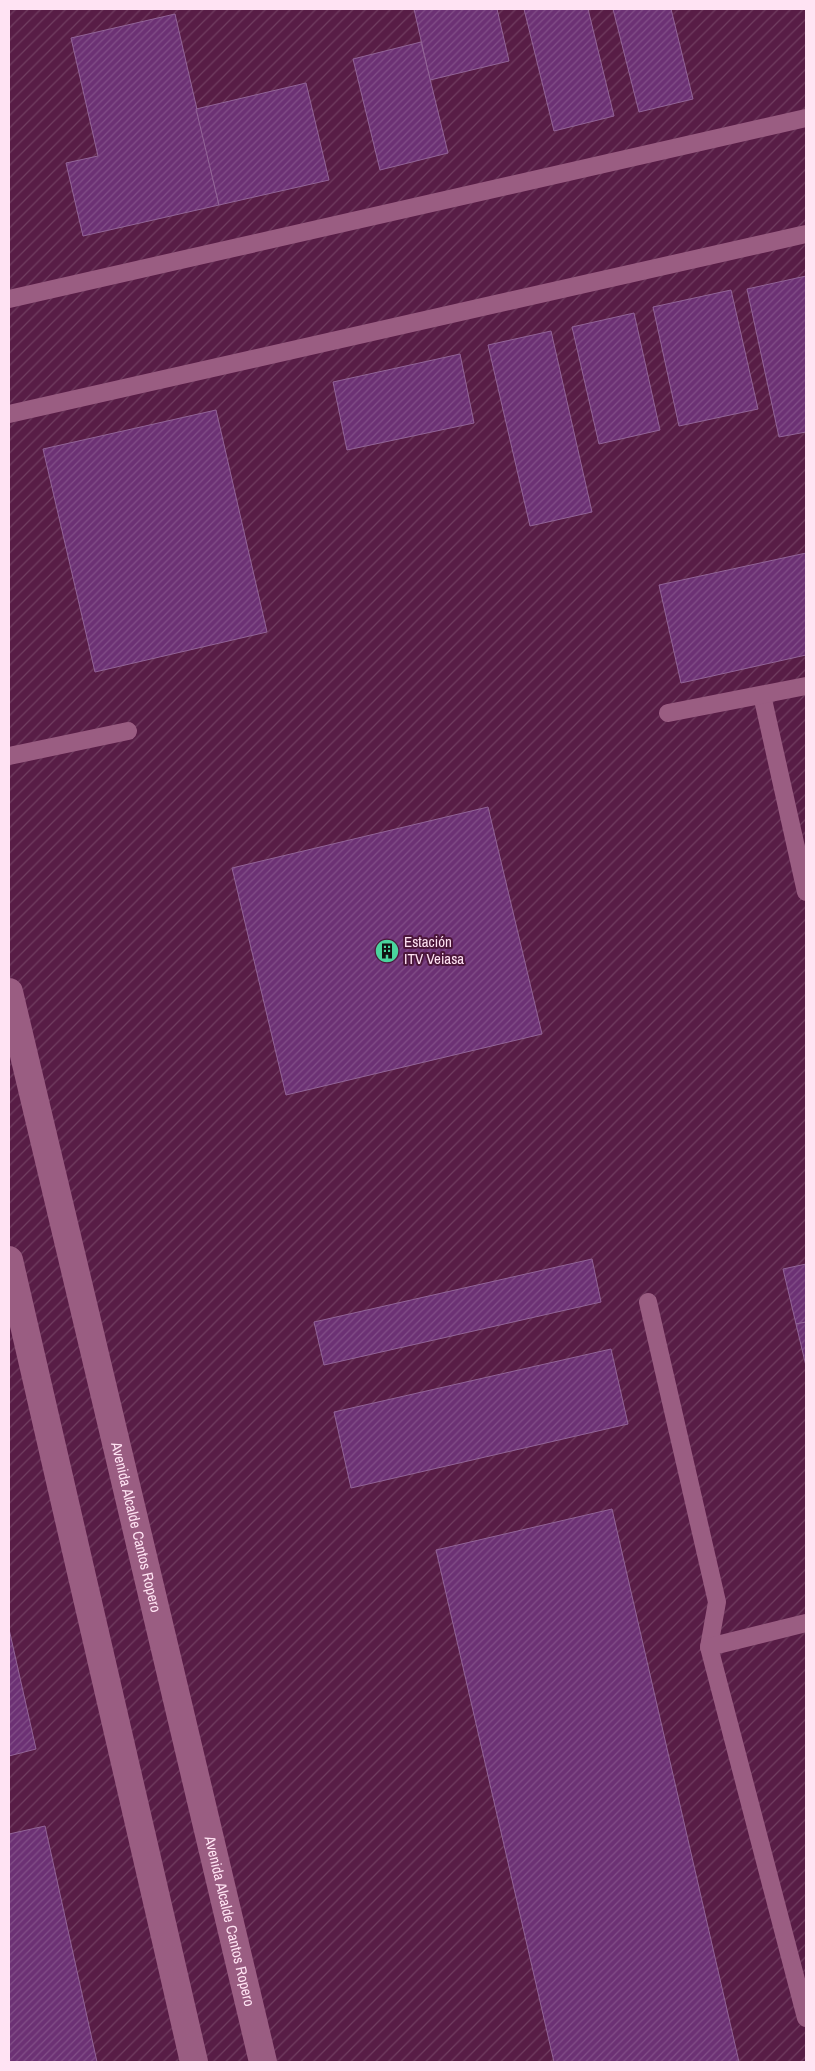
<svg xmlns="http://www.w3.org/2000/svg" width="815" height="2071" viewBox="0 0 815 2071" font-family="'Archivo Narrow',sans-serif">
	<style>
		.industrial { fill: url(#industrial-furrows) }
		.building { fill: url(#building-hatch); stroke: #926497 }
		.lines { fill: none; stroke-linecap: round; stroke-linejoin: round }
		.lane { stroke: #9a5d82; stroke-width: 18 }
		.secondary { stroke: #9a5d82; stroke-width: 28 }
		.labels { text-anchor: middle; stroke-width: 4; stroke-linejoin: round; paint-order: stroke }
		.poi-label { font-size: 15px; fill: #ffe3f3; stroke: #4b163a; text-anchor: start }
		.street-label { font-size: 15px; fill: #ffe3f3; stroke: #4b163a }
	</style>
	<defs>
		<pattern id="industrial-furrows" width="10" height="10" patternUnits="userSpaceOnUse" patternTransform="scale(1.25)"><rect width="10" height="10" fill="#581d46"/><path d="M-1 1l2-2M0 10L10 0M9 11l2-2" fill="none" stroke="#713e61"/></pattern>
		<pattern id="building-hatch" width="6" height="6" patternUnits="userSpaceOnUse" patternTransform="scale(1.25)"><rect width="6" height="6" fill="#6c3174"/><path d="M-1 1l2-2M0 6l6-6M5 7l2-2" fill="none" stroke="#824f88"/></pattern>
	</defs>
	<rect width="100%" height="100%" fill="#4b163a"/>
	<rect class="industrial" x="9" y="9" width="797" height="2053"/>
	<g class="building">
		<path d="M414,9H497L509,61L430,80Z"/>
		<path d="M524,9H588L614,116L554,131Z"/>
		<path d="M613,9H671L693,99L639,112Z"/>
		<path d="M175,14L219,205L83,236L66,163L98,156L71,38Z"/>
		<path d="M421,42L448,153L380,170L353,59Z"/>
		<path d="M306,83L329,180L219,205L196,109Z"/>
		<path d="M806,276V432L779,437L747,289Z"/>
		<path d="M731,290L758,409L679,426L653,307Z"/>
		<path d="M634,313L660,430L599,444L572,327Z"/>
		<path d="M551,331L592,512L530,526L488,345Z"/>
		<path d="M460,354L474,423L347,450L333,382Z"/>
		<path d="M216,410L267,632L95,672L43,449Z"/>
		<path d="M806,553V655L681,683L659,585Z"/>
		<path d="M488,807L542,1034L286,1095L232,868Z"/>
		<path d="M592,1259L601,1302L324,1365L314,1322Z"/>
		<path d="M806,1264V1322L796,1324L783,1269Z"/>
		<path d="M806,1322V1366L796,1324Z"/>
		<path d="M611,1349L628,1424L351,1488L334,1412Z"/>
		<path d="M612,1509L739,2062H554L436,1550Z"/>
		<path d="M9,1629L36,1749L9,1756Z"/>
		<path d="M45,1826L97,2062H9V1834Z"/>
	</g>
	<g class="lines">
		<g class="lane">
			<path d="M9,299L806,118"/>
			<path d="M9,414L806,234"/>
			<path d="M762,695L806,892"/>
			<path d="M668,713L806,686"/>
			<path d="M9,756L128,731"/>
			<path d="M648,1302L717,1602L709,1647"/>
			<path d="M806,1623L709,1647L806,2018"/>
		</g>
		<g class="secondary">
			<path id="s1" d="M9,992L263,2062"/>
			<path d="M9,1260L194,2062"/>
		</g>
	</g>
	<defs>
		<g id="building-disc" transform="scale(1.25)"><circle r="9.5" fill="#49d49d" stroke="#4b163a"/><path d="M-4-6H4V6H1V3H-1V6H-4ZM-2.5-4.3h1.7v1.8h-1.7ZM.8-4.3h1.7v1.8H.8ZM-2.5-1h1.7V.8h-1.7ZM.8-1h1.7V.8H.8Z" fill="#111"/></g>
	</defs>
	<g fill-rule="evenodd">
		<use href="#building-disc" x="387" y="951"/>
	</g>
	<g class="labels">
		<g class="poi-label">
			<text x="404" y="947">Estación<tspan x="404" dy="17">ITV Veiasa</tspan></text>
		</g>
		<g class="street-label">
			<text dy="5" stroke="none"><textPath href="#s1" startOffset="550">Avenida Alcalde Cantos Ropero</textPath></text>
			<text dy="5" stroke="none"><textPath href="#s1" startOffset="955">Avenida Alcalde Cantos Ropero</textPath></text>
		</g>
	</g>
	<rect width="815" height="2071" fill="none" stroke="#ffe3f3" stroke-width="20"/>
</svg>
